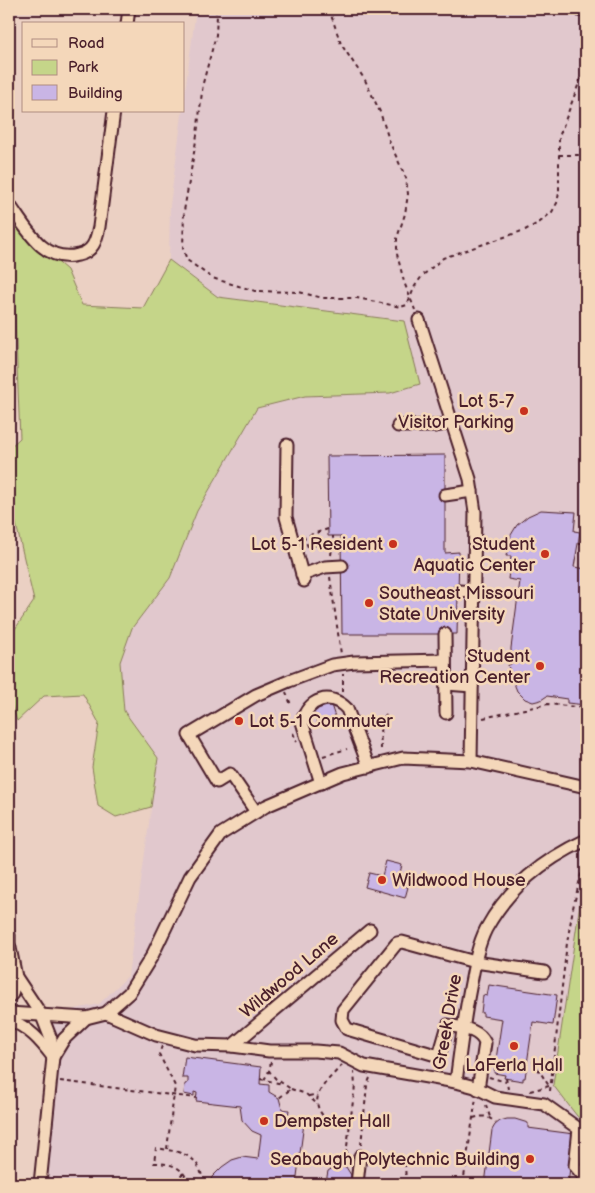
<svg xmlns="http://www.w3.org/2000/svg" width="595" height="1193" viewBox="0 0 595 1193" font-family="'Balsamiq Sans',sans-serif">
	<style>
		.built { fill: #e1c8cd }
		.green { fill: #c5d589; stroke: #887a5a }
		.building { fill: #c9b5e5; stroke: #4a1f2b }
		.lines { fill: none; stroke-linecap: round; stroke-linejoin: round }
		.minor-casing { stroke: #4a1f2b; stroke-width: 15 }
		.path { stroke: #4a1f2b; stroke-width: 2; stroke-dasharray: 4 4; stroke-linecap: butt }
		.minor { stroke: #f4d7ba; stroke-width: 11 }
		.poi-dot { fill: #c8321e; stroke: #f4d7ba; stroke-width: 2 }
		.labels { text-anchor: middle; stroke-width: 5; stroke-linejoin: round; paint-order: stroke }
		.poi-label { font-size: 18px; fill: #4a1f2b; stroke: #f4d7ba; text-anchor: end }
		.street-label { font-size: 18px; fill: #4a1f2b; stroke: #f4d7ba }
	</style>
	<rect width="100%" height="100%" fill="#ebd0c3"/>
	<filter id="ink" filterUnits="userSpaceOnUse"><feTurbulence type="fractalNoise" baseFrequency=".02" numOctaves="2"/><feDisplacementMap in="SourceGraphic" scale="10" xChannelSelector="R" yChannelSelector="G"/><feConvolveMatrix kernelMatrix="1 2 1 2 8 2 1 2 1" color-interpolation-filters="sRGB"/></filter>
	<g filter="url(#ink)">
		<path class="built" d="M196,9H586V1184H40L51,1039L42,1016L99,1004L128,976L158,758L124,711L120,662L132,628L170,578L197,511L257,408L305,396L390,393L404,321L218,297L169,260L170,205Z"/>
		<g class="green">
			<path d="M9,220L67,270L82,305L143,308L169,260L218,297L404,321L420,384L390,393L305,396L257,408L197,511L170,578L132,628L120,662L124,711L158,758L151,807L116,817L98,806L92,767L99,723L83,694L44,696L17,721L9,698V635L13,632L34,601L9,494V448L20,438L14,293L9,291Z"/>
			<path d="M581,897H586V1123L577,1116L553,1085Z"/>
		</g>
		<g class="building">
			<path d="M445,455V553L459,552L457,634H342L341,536H328L327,456Z"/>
			<path d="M541,510L576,512L574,531L580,532L574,567L586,569V705L567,703V699L547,696L541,700L533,702L525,699L517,691L510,673L508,665L511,664V648L520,581L508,579L511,556H506L511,535L517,525L528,516Z"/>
			<path d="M331,705L336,720L318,725L313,710Z"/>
			<path d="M386,861L402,865L397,884L408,887L405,898L365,887L369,873L382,876Z"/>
			<path d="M489,985L557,995L553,1025L533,1022L525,1078H523V1081L504,1078L505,1075L494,1073L502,1019L483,1016V1013H481L483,995L487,996Z"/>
			<path d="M185,1057L261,1067L260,1084L269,1085V1092L279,1098L282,1109L289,1110L287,1121L304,1123L296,1184H209L212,1177L222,1167L232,1160L242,1157L258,1159L261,1135L252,1131L242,1120L240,1106L196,1101L197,1093L194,1092V1096L184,1094L185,1084L188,1083V1078H182Z"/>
			<path d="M507,1119H515L528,1123V1128L574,1134L568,1184H485L492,1130L495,1125L500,1121Z"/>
			<path d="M336,1166L346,1167L351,1175L350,1184H328L326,1182L328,1171Z"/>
		</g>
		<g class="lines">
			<g class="minor-casing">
				<g id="minor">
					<path d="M127,24L129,9"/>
					<path d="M9,204C26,228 44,264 78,255C93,252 96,241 99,227L114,111"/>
					<path d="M419,320L470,479L475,512L471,761"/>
					<path d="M398,426H434L452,423"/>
					<path d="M287,445L286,517L304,581"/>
					<path d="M445,495L472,491"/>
					<path d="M302,575L325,567L342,566"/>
					<path d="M459,591L474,592"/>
					<path d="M445,634L446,713"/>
					<path d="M446,684L472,686"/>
					<path d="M321,783L302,722C308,699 330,691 347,709L369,767"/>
					<path d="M256,812L230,774L217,782L189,735L256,695L289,681L332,665L354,662L445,660"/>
					<path d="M9,935V943L16,977L42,1016L51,1039L53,1057L40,1184"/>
					<path d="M9,997L12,994L16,977"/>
					<path d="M9,1013L86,1018L106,1013L129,993L152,956L190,877L221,834L266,806L343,773L403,758L471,761L586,787"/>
					<path d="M106,1013L156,1035L195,1045L232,1046L269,1051H315L339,1053L364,1066L456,1082L475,1087L495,1097L544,1104L579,1129L586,1131"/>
					<path d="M9,1019C30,1029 39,1039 53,1057L64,1039L86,1018"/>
					<path d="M232,1046L370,930"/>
					<path d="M456,1082C460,1050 464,1019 470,988C474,968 477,947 486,929C509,887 543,860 586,840"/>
					<path d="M478,1089L485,1043C479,1029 462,1028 448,1025L439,1056L347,1029L342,1020L343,1010L397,943L402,942L475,962L544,972"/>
					<path d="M579,1129L575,1166L586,1179"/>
					<path d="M357,1184L360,1156"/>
				</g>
			</g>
			<g class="path">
				<path d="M215,9L217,15L216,35L203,83L197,135L184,211L183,249L187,260L212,278L255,291L299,292L323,298H357L401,307L407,305L415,286L422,276L443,258L525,230L540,222L552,212L557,203L559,193V137L582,75L586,71"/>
				<path d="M329,9L341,44L365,80L380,112L390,143L406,178L408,194L405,214L397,238V254L404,282L415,310"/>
				<path d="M554,9L586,19"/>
				<path d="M559,155H586"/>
				<path d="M328,529L304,537L308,547L333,541V536"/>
				<path d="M579,543H586"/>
				<path d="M331,555L333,541"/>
				<path d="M330,577L341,654"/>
				<path d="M286,692L291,705"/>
				<path d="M343,692V674"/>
				<path d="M483,718L548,704L586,708"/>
				<path d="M293,733L297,742"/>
				<path d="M381,749L380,724L387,714"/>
				<path d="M323,756L347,749"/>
				<path d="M162,1046L159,1054L175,1086L167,1149"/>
				<path d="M533,1061L549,1086"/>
				<path d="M271,1062L269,1071L276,1079L291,1089L279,1098"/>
				<path d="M342,1065C328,1081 305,1097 325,1118L351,1119"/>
				<path d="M539,1071L552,1063"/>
				<path d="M489,1077L506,1082"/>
				<path d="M506,1078L508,1089"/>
				<path d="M260,1079L283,1084"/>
				<path d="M264,1080L269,1071"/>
				<path d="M60,1081L196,1098"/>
				<path d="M291,1089L306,1094L316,1103"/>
				<path d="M530,1091L549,1086"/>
				<path d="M550,1091L567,943L573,908L586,854"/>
				<path d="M309,1096L318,1094"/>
				<path d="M486,1105L490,1117"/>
				<path d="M473,1118C484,1115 488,1116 496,1123"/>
				<path d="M361,1145L367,1085L370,1078"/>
				<path d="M346,1154L355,1086L354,1072"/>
				<path d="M405,1163L406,1184"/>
				<path d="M167,1184L184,1173"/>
				<path d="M188,1184C185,1167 170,1163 154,1163L156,1148C181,1152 201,1154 203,1184"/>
				<path d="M463,1184L476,1098"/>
			</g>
			<use href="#minor" class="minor"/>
		</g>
	</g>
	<g class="poi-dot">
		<circle cx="524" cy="411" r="5"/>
		<circle cx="393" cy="544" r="5"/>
		<circle cx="545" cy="554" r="5"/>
		<circle cx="369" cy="603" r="5"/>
		<circle cx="540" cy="666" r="5"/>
		<circle cx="239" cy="721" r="5"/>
		<circle cx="382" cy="880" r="5"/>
		<circle cx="514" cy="1046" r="5"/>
		<circle cx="264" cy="1121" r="5"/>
		<circle cx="530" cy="1159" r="5"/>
	</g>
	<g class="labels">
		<g class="poi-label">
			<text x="514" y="407">Lot 5-7<tspan x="514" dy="21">Visitor Parking</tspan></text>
			<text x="383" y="550">Lot 5-1 Resident</text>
			<text x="535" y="550">Student<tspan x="535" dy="21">Aquatic Center</tspan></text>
			<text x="379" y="599" text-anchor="start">Southeast Missouri<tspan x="379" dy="21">State University</tspan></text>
			<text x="530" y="662">Student<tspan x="530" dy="21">Recreation Center</tspan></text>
			<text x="249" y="727" text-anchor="start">Lot 5-1 Commuter</text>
			<text x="392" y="886" text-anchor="start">Wildwood House</text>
			<text x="514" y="1071" text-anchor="middle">LaFerla Hall</text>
			<text x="274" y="1127" text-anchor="start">Dempster Hall</text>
			<text x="520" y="1165">Seabaugh Polytechnic Building</text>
		</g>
		<g class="street-label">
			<text transform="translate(289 975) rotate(-40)" y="6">Wildwood Lane</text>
			<text transform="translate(447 1022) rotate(-80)" y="6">Greek Drive</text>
		</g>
	</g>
	<rect width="595" height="1193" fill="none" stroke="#f4d7ba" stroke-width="30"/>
	<rect x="15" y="15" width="565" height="1163" fill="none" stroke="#4a1f2b" stroke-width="2" filter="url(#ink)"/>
	<rect x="22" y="22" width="162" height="90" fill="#f4d7ba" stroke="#b08d81"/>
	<rect x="32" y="39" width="25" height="8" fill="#f4d7ba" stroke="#b08d81"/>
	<text x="68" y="48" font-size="15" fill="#4a1f2b">Road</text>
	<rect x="32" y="60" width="25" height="15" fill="#c5d589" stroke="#b08d81"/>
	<text x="68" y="72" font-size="15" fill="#4a1f2b">Park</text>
	<rect x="32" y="85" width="25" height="15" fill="#c9b5e5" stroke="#b08d81"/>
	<text x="68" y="98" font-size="15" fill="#4a1f2b">Building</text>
</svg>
